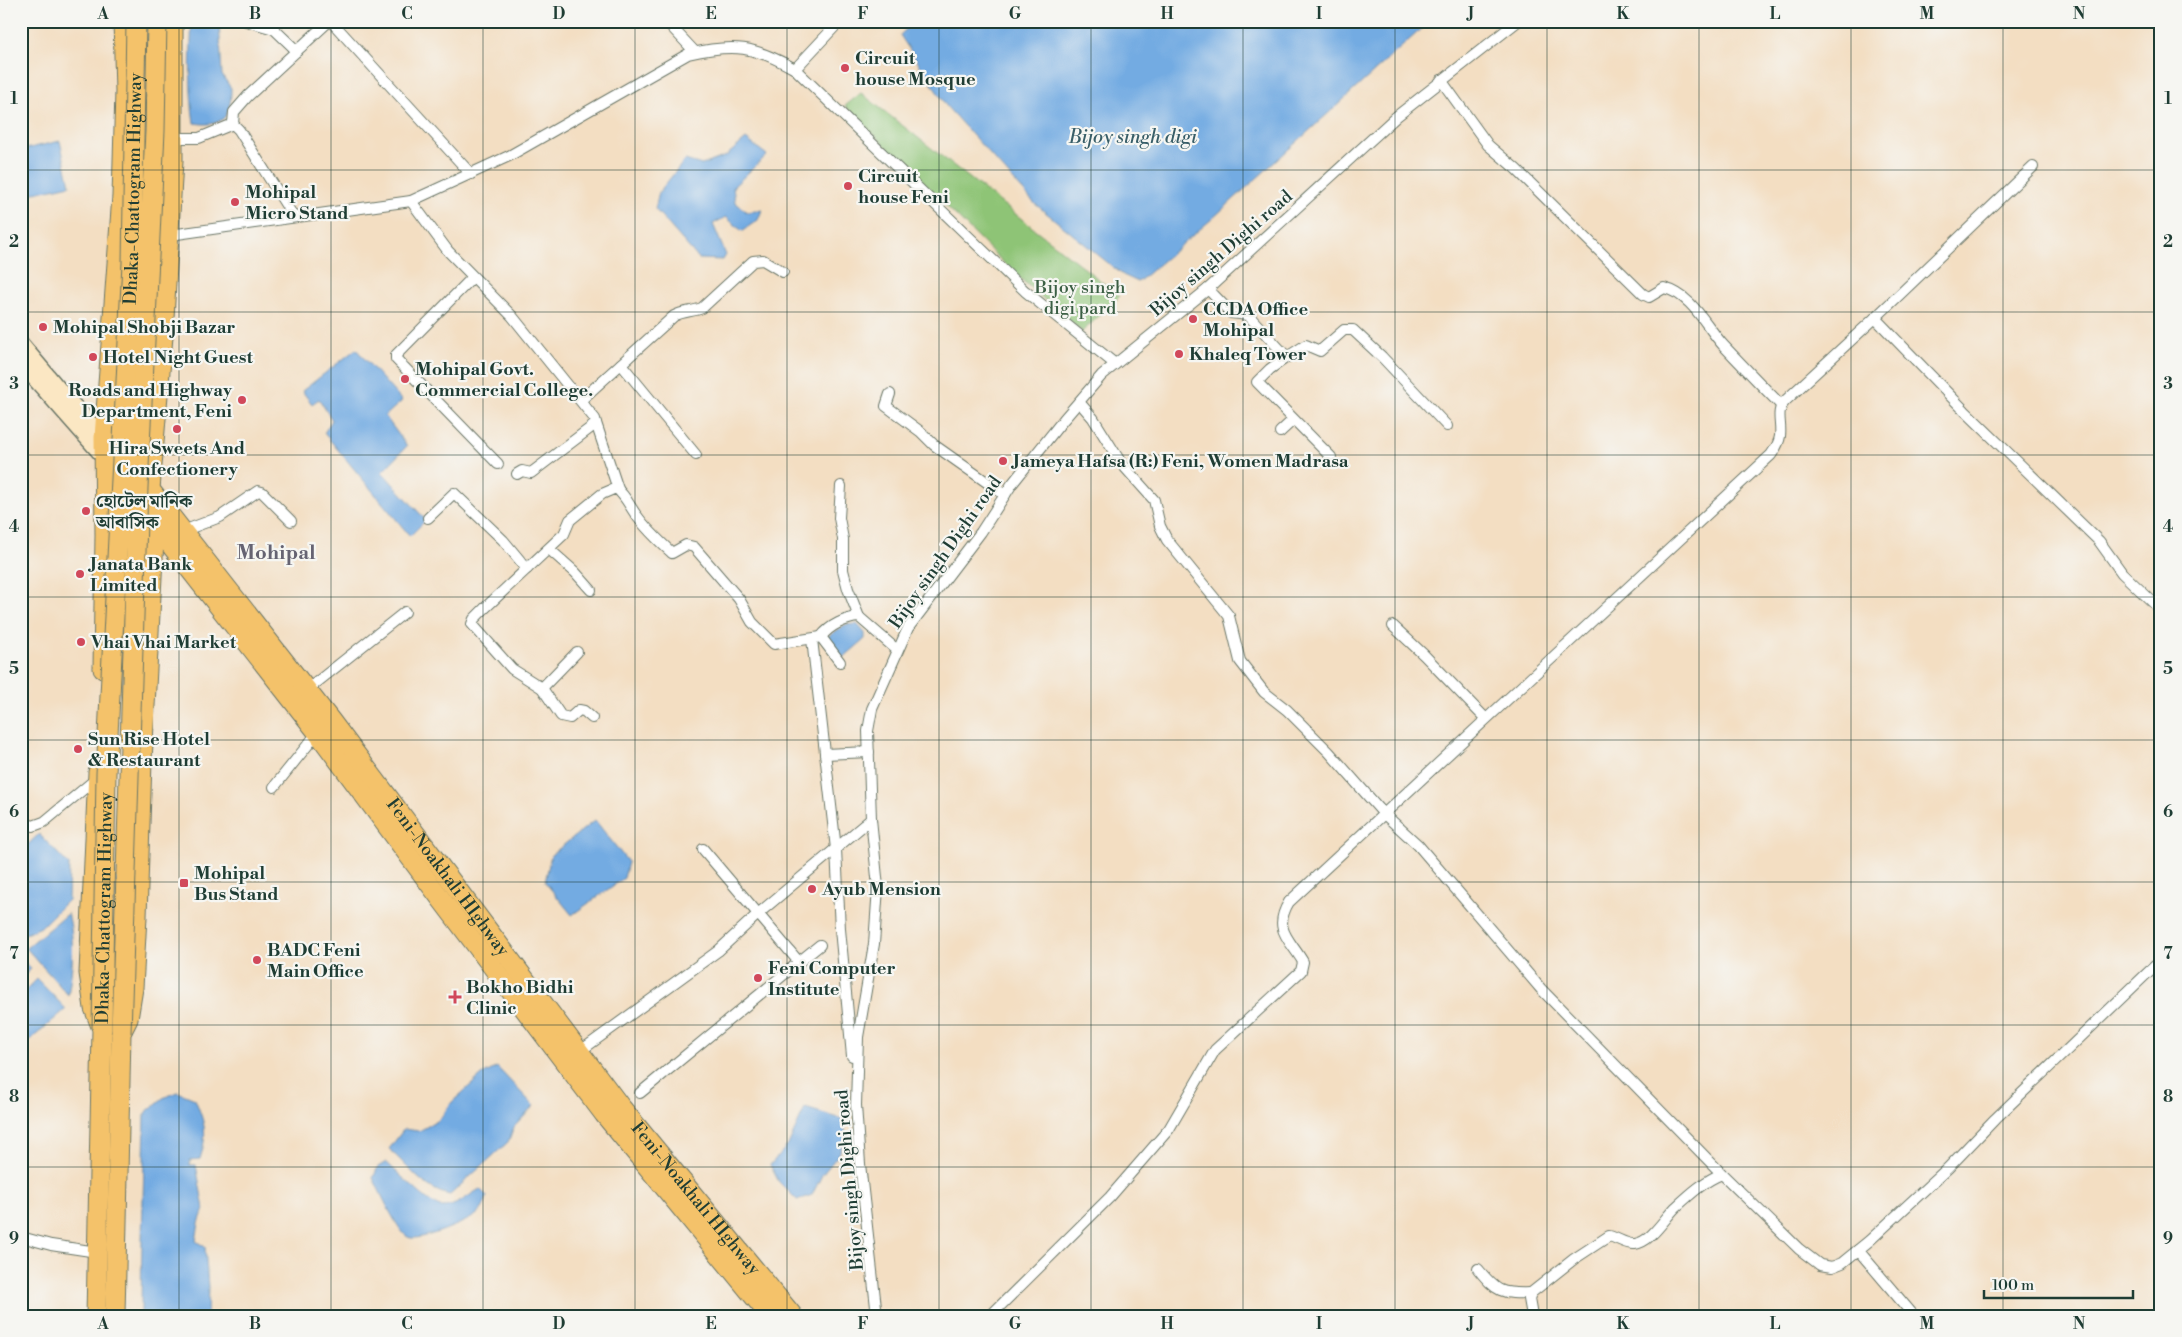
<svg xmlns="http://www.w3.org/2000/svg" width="2182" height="1337" viewBox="0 0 2182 1337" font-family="'Libre Bodoni','Noto Serif Bengali',serif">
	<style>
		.green { fill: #8ec476; stroke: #568055 }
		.water { fill: #73abe2; stroke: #49748b }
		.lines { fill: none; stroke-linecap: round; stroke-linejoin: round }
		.street-casing { stroke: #697566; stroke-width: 12 }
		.secondary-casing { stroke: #697566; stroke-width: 18 }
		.highway-casing { stroke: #697566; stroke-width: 21 }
		.street { stroke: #fff; stroke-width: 10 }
		.secondary { stroke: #fbe7c3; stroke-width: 15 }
		.highway { stroke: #f4c26a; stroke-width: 19 }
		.highway-bridge-casing { stroke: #697566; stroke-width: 21; stroke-linecap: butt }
		.highway-bridge { stroke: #f4c26a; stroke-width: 19 }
		.grid { fill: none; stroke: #1f3d34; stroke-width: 1; stroke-opacity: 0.55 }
		.poi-dot { fill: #d1495b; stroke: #f6f6f2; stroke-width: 2 }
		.labels { text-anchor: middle; stroke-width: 4.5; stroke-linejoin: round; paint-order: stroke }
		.poi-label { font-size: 18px; font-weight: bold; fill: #1f3d34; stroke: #f6f6f2; text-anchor: start }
		.street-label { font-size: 18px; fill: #1f3d34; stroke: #f6f6f2 }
		.park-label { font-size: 18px; fill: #3b5f44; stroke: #f6f6f2 }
		.water-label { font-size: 19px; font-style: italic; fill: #385e68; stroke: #f6f6f2 }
		.quarter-label { font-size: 20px; font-weight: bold; fill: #656372; stroke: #f6f6f2 }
		.neatline { fill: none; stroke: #1f3d34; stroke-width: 2 }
		.grid-label { font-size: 16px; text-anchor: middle; font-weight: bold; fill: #1f3d34 }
	</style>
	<rect width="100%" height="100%" fill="#f6f6f2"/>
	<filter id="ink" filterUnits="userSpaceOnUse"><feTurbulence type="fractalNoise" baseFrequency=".02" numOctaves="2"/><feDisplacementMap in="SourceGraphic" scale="10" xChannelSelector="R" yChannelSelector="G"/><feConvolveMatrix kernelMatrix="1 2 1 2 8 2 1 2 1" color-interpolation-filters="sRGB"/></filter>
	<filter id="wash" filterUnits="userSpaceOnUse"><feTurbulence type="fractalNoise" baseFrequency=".0096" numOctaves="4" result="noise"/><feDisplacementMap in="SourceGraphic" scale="20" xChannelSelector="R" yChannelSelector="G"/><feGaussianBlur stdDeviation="1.12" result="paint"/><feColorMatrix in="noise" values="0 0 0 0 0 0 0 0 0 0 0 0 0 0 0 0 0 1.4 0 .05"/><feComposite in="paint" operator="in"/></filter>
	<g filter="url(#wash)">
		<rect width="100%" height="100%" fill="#f3dec2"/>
		<path class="green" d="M861,93L1120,296L1082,332L1015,274L845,106Z"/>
		<g class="water">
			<path d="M192,21H219L222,75L231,88C231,116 224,128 194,123C189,89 190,55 192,21Z"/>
			<path d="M915,21H1430L1213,218L1138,282L1123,275L1034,203L947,107L900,35Z"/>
			<path d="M746,139L767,155L733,187L735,202L747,212L762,210L758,220L742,231L726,217L713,224L726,255L723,260L699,259L655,209L659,192L685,160L702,165L726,156Z"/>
			<path d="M60,141L70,185L21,196V150Z"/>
			<path d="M356,349L402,401L385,416L407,446L382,472L426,520L410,536L324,433L332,420L319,399L312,404L302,391Z"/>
			<path d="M857,624L865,633V639L843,658L827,637L845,625Z"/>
			<path d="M595,820L628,862L624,878L572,915L545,882L551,855Z"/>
			<path d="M39,834L69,865L68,900L41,927L21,936V851Z"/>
			<path d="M68,913C75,939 73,968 68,995L26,948Z"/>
			<path d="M21,958L31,969L21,978Z"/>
			<path d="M37,979L66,1009L21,1048V995Z"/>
			<path d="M497,1067L534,1106L514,1127L508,1142L450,1195C424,1190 408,1166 389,1149L404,1129L419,1131L439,1120L452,1102L482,1075Z"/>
			<path d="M178,1092L195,1099C205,1124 208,1132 200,1159L190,1160V1165H196L204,1209L199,1223L196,1241L205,1247L208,1287L207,1316H141C141,1248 144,1180 145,1113L163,1098Z"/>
			<path d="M805,1108L842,1119L846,1135L839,1154L822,1175L812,1195L797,1200L779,1182L770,1165L788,1145Z"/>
			<path d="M386,1162C395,1170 432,1207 441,1207C456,1208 468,1195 480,1189L487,1196C485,1204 483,1210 476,1215C467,1222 417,1243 408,1237C397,1231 380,1191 373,1178L378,1167Z"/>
		</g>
	</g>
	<g filter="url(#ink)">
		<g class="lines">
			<g class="street-casing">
				<g id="street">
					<path d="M246,21L274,29L297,51"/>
					<path d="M331,21L471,174"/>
					<path d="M666,21L695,52"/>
					<path d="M795,69L840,21"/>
					<path d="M1441,80L1488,145L1516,169L1643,294L1649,297L1664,288C1693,295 1706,327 1724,346C1743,366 1762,386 1781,405"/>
					<path d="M233,124L234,112L248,96L329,21"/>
					<path d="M174,138H199L233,124L239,130L293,216"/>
					<path d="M411,201L448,251L512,316L595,419L596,423L593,426L531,473L522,471L517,474"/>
					<path d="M170,235L411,201L509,156L688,54C734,43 754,46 795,69L1025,291L1115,364"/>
					<path d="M473,277L396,355V359L498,464"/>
					<path d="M1208,289L1231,313L1248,315L1287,357L1270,369L1257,382L1331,457"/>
					<path d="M1875,318L1965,411L2099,541L2122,573L2161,610"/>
					<path d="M1287,357L1306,345L1320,351L1344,330H1353L1382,357L1447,426"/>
					<path d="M621,364L696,455"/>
					<path d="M890,394L886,406L921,432L934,445L1005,495"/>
					<path d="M581,400L674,316C683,311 692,312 702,308L753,261L763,260L783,272"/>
					<path d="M1079,402L1093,418L1121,463L1154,500L1160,526L1167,540L1229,616L1240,661L1264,692L1287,710L1329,752L1383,813L1418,845L1541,989L1722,1174L1799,1249L1820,1265L1832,1267L1842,1263L1869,1241L1948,1168L1995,1119L2161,960"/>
					<path d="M596,423L618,489"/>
					<path d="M1280,432L1293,420"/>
					<path d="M841,486L839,518L843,539V570L848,589L859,617"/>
					<path d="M428,518L454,493L503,540L527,569"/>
					<path d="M183,531L220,517L258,491L262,492L291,521"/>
					<path d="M549,549L575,572L591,590"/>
					<path d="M1393,626L1424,655L1485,718"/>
					<path d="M812,639L836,849L840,929L852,1056"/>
					<path d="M840,662L821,637C830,625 846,618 859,617L897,650"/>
					<path d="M542,688L577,652"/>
					<path d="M307,690L405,612"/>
					<path d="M592,718L584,711L579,710L570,718L561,716L542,688L512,669L472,624L474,619L485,608L564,534L570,520L602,494L616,488C626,496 630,507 637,516C647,530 659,541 672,553L686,545L694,547L739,599L752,622L774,644L821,637"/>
					<path d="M825,754L869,752"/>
					<path d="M274,787L319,731"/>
					<path d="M21,817L26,823L33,826L44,822L97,778"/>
					<path d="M703,849L799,962L820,945"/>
					<path d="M579,1052L718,951L759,913L871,819"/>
					<path d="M640,1093L799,962"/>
					<path d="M21,1237L51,1245L97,1252"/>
					<path d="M1858,1250L1914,1316"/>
					<path d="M1478,1269C1497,1292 1501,1294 1531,1293"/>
					<path d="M877,1316L860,1164L856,1105L858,1037L874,944L878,887L871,819L868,731L872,709L908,628L981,532L1012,484L1064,419L1102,375L1208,289L1397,116L1518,21"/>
					<path d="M990,1316L1110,1197L1169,1129L1215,1050L1301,971L1303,962C1290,939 1272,930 1289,902L1771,455C1775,449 1779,444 1780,436C1782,424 1775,411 1785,401L1875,318L2033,167"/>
					<path d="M1532,1316L1529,1299L1531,1293L1574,1259L1609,1236C1618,1238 1626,1245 1635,1244C1651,1242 1664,1219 1675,1208C1688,1196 1705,1180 1722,1174"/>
				</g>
			</g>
			<g class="secondary-casing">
				<g id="secondary">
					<path d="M21,344L67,399L104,438"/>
					<path d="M21,363L105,458"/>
				</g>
			</g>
			<g class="highway-casing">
				<g id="highway">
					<path id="s1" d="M148,487L331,721L620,1106L793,1316"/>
					<path d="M151,520L318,733L441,899L604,1114L770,1316"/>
					<path d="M103,669L105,535L104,438L122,196L125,91L123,21"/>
					<path d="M96,1316L102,1029L94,1008L89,973L98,772"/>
					<path d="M115,1316L121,1033L128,1019L133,988L137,917L142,761L154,540L150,489L163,336L173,161V21"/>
				</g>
			</g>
			<use href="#street" class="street"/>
			<use href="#secondary" class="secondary"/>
			<use href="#highway" class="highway"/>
			<g class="highway-bridge-casing">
				<g id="highway-bridge">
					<path id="s2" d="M102,1029L106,774L132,263L136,21"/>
					<path d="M121,1033L138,488L155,131L157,21"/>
				</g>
			</g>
			<use href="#highway-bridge" class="highway-bridge"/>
		</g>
	</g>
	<path class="grid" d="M179,21V1316M331,21V1316M483,21V1316M635,21V1316M787,21V1316M939,21V1316M1091,21V1316M1243,21V1316M1395,21V1316M1547,21V1316M1699,21V1316M1851,21V1316M2003,21V1316M21,170H2161M21,312H2161M21,455H2161M21,597H2161M21,740H2161M21,882H2161M21,1025H2161M21,1167H2161"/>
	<g class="poi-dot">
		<circle cx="845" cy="68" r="5"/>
		<circle cx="848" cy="186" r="5"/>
		<circle cx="235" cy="202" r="5"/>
		<circle cx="1193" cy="319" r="5"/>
		<circle cx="43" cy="327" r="5"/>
		<circle cx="1179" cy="354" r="5"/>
		<circle cx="93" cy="357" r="5"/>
		<circle cx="405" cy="379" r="5"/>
		<circle cx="242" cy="400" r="5"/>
		<circle cx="177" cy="429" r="5"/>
		<circle cx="1003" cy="461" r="5"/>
		<circle cx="86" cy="511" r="5"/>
		<circle cx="80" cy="574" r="5"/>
		<circle cx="81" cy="642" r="5"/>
		<circle cx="78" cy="749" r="5"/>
		<rect x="179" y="878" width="10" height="10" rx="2.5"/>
		<circle cx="812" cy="889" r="5"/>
		<circle cx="257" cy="960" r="5"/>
		<circle cx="758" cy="978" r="5"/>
		<path d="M452.5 989.5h5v5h5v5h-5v5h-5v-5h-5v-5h5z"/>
	</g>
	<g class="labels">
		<g class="poi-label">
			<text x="855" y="64">Circuit<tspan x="855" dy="21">house Mosque</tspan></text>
			<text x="858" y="182">Circuit<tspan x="858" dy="21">house Feni</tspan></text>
			<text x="245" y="198">Mohipal<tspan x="245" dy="21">Micro Stand</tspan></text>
			<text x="1203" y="315">CCDA Office<tspan x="1203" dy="21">Mohipal</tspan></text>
			<text x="53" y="333">Mohipal Shobji Bazar</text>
			<text x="1189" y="360">Khaleq Tower</text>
			<text x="103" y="363">Hotel Night Guest</text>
			<text x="415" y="375">Mohipal Govt.<tspan x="415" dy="21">Commercial College.</tspan></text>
			<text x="232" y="396" text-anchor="end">Roads and Highway<tspan x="232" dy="21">Department, Feni</tspan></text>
			<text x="177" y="454" text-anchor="middle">Hira Sweets And<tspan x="177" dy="21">Confectionery</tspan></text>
			<text x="1013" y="467">Jameya Hafsa (R:) Feni, Women Madrasa</text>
			<text x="96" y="507">হোটেল মানিক<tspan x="96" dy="21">আবাসিক</tspan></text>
			<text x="90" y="570">Janata Bank<tspan x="90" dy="21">Limited</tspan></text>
			<text x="91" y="648">Vhai Vhai Market</text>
			<text x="88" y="745">Sun Rise Hotel<tspan x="88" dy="21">&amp; Restaurant</tspan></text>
			<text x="194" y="879">Mohipal<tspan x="194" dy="21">Bus Stand</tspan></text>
			<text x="822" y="895">Ayub Mension</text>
			<text x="267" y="956">BADC Feni<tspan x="267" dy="21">Main Office</tspan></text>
			<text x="768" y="974">Feni Computer<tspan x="768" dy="21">Institute</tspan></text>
			<text x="466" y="993">Bokho Bidhi<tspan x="466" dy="21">Clinic</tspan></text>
		</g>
		<g class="street-label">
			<text dy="6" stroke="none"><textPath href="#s2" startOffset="841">Dhaka-Chattogram Highway</textPath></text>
			<text transform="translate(1221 253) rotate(-41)" y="6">Bijoy singh Dighi road</text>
			<text transform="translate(945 552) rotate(-55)" y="6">Bijoy singh Dighi road</text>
			<text dy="6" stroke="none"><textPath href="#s1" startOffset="492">Feni-Noakhali HIghway</textPath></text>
			<text dy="6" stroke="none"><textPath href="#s2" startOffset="121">Dhaka-Chattogram Highway</textPath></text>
			<text transform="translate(849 1180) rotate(-95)" y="6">Bijoy singh Dighi road</text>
			<text dy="6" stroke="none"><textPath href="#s1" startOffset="898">Feni-Noakhali HIghway</textPath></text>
		</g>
		<g class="park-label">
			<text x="1080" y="293">Bijoy singh<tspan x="1080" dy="21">digi pard</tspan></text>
		</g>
		<g class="water-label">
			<text x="1133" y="143">Bijoy singh digi</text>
		</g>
		<g class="quarter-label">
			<text x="276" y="559">Mohipal</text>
		</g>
	</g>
	<rect width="2182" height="1337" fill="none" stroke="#f6f6f2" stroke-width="55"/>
	<path d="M1984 1290v8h149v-8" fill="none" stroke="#1f3d34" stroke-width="2.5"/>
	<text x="1992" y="1290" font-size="15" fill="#1f3d34" stroke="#f6f6f2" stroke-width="4" paint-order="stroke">100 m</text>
	<rect x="28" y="28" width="2126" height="1282" class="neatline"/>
	<g class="grid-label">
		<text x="103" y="19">A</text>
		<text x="255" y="19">B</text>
		<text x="407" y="19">C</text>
		<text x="559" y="19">D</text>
		<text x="711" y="19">E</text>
		<text x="863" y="19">F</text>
		<text x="1015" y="19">G</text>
		<text x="1167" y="19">H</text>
		<text x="1319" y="19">I</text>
		<text x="1471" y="19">J</text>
		<text x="1623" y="19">K</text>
		<text x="1775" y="19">L</text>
		<text x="1927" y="19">M</text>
		<text x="2079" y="19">N</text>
		<text x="14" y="104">1</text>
		<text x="2168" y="104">1</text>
		<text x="14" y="247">2</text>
		<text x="2168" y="247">2</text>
		<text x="14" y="389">3</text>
		<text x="2168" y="389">3</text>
		<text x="14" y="532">4</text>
		<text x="2168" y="532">4</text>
		<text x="14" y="674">5</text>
		<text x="2168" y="674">5</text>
		<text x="14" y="817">6</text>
		<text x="2168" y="817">6</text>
		<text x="14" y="959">7</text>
		<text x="2168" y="959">7</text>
		<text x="14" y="1102">8</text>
		<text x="2168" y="1102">8</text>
		<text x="14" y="1244">9</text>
		<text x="2168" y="1244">9</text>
		<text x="103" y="1329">A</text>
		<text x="255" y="1329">B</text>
		<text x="407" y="1329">C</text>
		<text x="559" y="1329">D</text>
		<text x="711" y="1329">E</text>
		<text x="863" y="1329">F</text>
		<text x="1015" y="1329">G</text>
		<text x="1167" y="1329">H</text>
		<text x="1319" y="1329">I</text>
		<text x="1471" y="1329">J</text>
		<text x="1623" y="1329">K</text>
		<text x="1775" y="1329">L</text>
		<text x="1927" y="1329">M</text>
		<text x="2079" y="1329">N</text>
	</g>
</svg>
